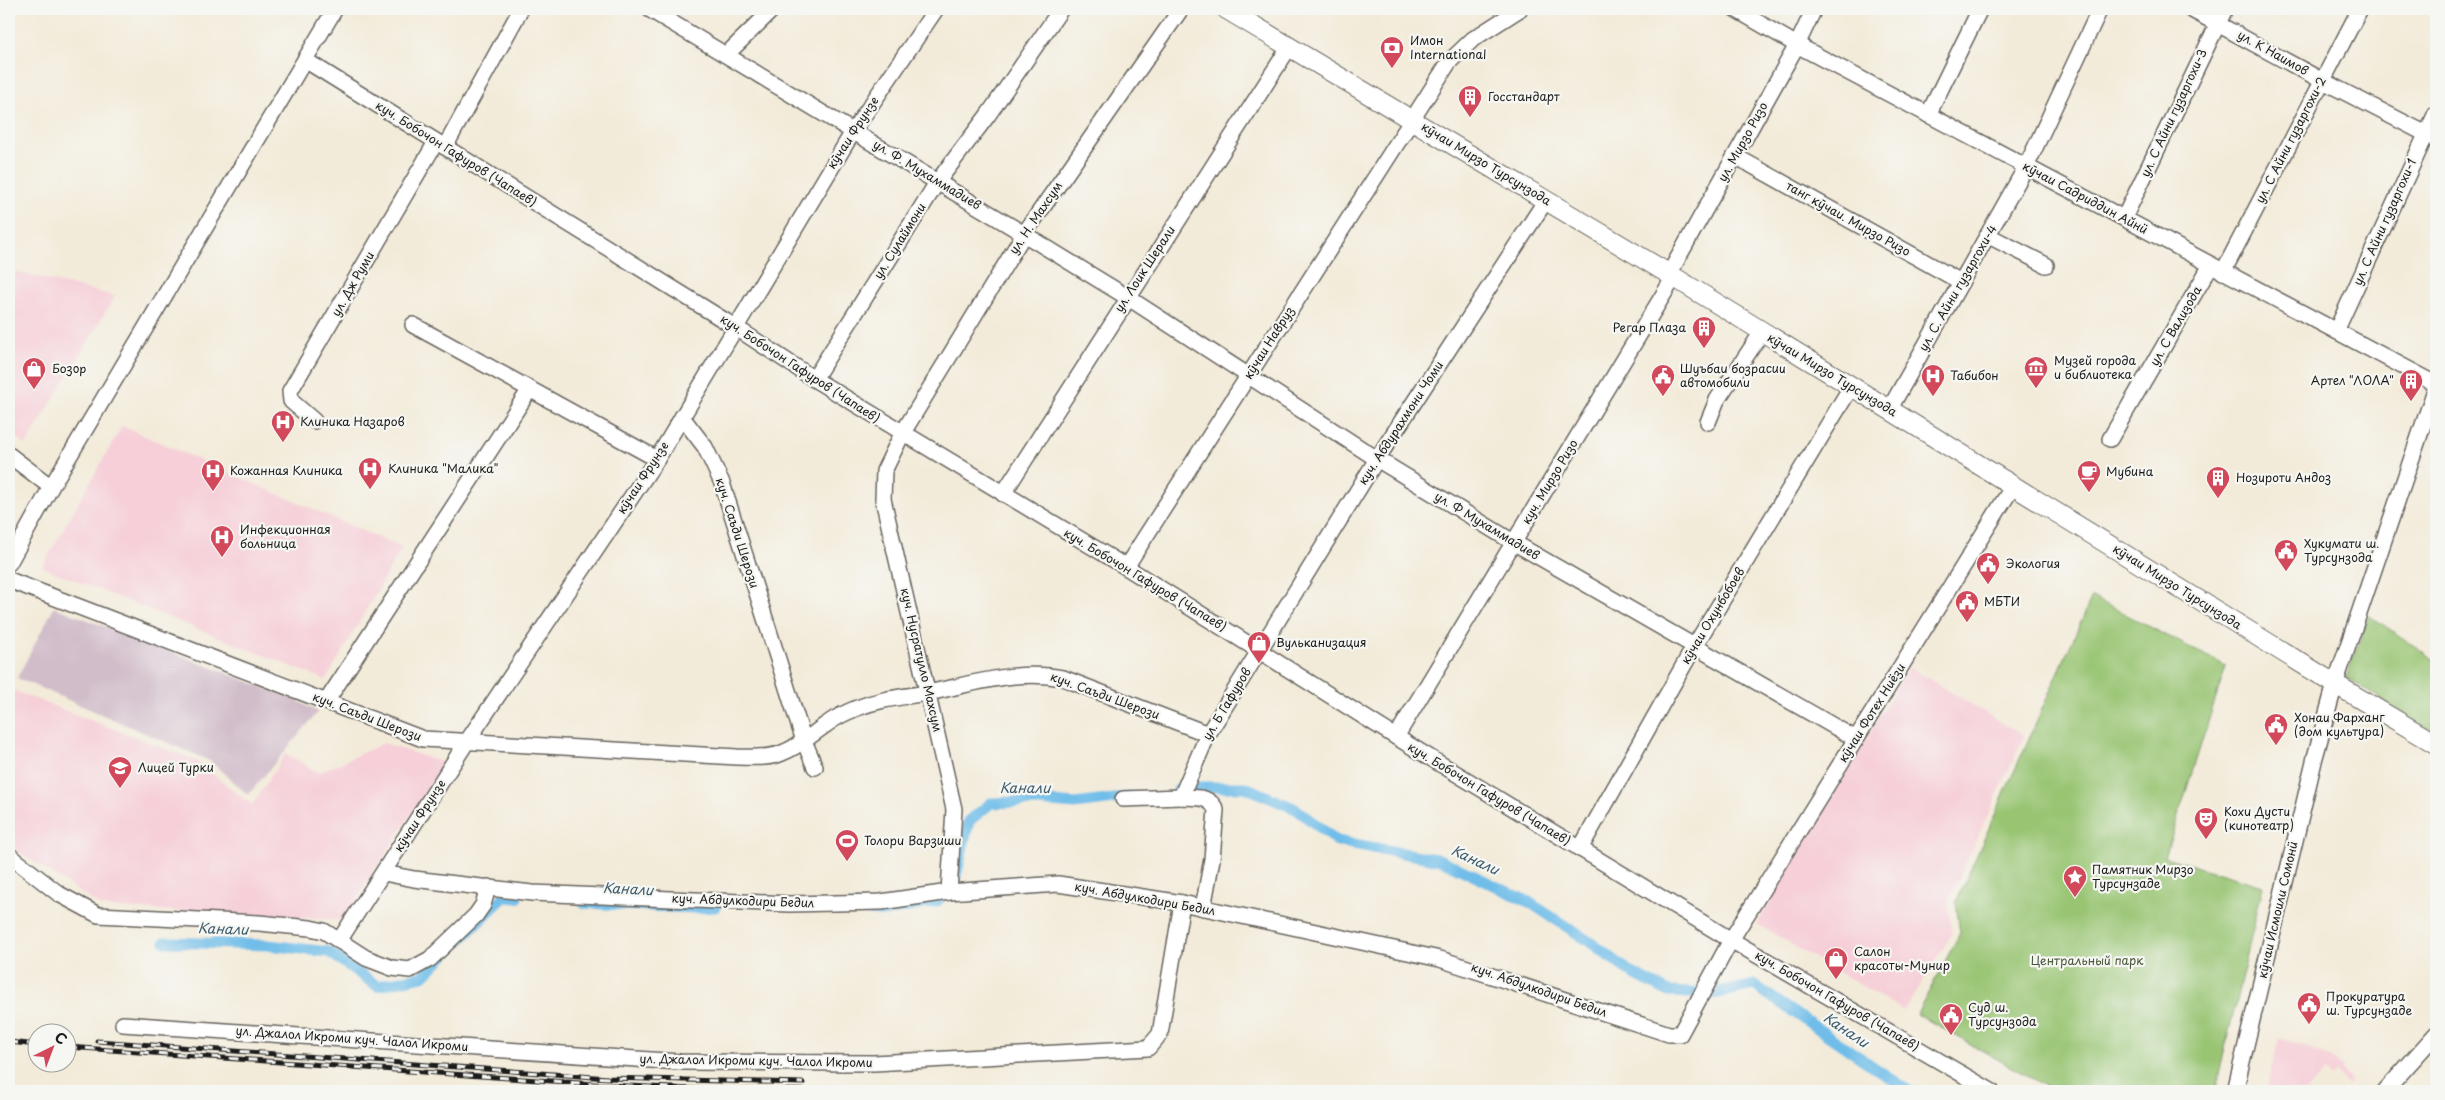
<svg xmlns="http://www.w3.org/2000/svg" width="2445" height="1100" viewBox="0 0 2445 1100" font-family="'Playpen Sans',sans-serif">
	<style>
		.built { fill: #f6cfd8 }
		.industrial { fill: #d1bdca }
		.green { fill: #99c573; stroke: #5a7048 }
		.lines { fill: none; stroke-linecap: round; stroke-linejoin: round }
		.canal { stroke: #6fbde9; stroke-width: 11 }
		.minor-casing { stroke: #67645e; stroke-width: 18 }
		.major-casing { stroke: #67645e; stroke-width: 21 }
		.minor { stroke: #fff; stroke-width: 15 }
		.major { stroke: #fff; stroke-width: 19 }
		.rail-casing { stroke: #1c1c1c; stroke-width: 5 }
		.rail { stroke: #f6f6f2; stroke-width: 3; stroke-dasharray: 9; stroke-linecap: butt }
		.labels { text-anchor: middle; stroke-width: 4.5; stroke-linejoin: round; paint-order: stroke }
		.poi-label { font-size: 12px; fill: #1c1c1c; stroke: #f6f6f2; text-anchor: start }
		.street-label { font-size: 12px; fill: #1c1c1c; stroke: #f6f6f2 }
		.park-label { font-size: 12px; fill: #48573a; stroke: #f6f6f2 }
		.water-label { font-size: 14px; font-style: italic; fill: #3d5c6e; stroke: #f6f6f2 }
	</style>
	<rect width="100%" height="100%" fill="#f6f6f2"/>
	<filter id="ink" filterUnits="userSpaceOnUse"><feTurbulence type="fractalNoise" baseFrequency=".02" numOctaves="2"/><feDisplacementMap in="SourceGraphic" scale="10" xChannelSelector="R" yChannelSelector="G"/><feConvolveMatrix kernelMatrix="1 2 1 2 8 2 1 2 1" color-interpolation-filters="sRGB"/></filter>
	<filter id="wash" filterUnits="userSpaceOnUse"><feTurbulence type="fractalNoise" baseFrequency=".0096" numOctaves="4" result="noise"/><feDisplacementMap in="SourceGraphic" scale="20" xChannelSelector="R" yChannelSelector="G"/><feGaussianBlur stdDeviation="1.12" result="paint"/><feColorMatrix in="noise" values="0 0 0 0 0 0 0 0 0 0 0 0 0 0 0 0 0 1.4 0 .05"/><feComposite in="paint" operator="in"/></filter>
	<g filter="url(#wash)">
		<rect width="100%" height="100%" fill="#f3ebd9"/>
		<g class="built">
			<path d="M9,270L115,296L26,445L9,432Z"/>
			<path d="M122,426L402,548L326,680L42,567Z"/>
			<path d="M1909,667L2024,736L1948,902L1952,934L1904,1011L1757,924Z"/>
			<path d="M9,689L195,760L252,805L286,753L318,773L384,743L444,763L343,920L102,907L9,845Z"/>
			<path d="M2280,1038L2324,1053L2343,1068L2342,1071L2351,1080L2348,1085L2335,1072L2331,1077L2324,1072L2307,1091H2265Z"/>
		</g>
		<path class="industrial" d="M54,607L296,700L318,712L248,795L210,761L17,678Z"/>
		<g class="green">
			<path d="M2092,597L2226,666L2165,857L2263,886L2215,1091H2054L1917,1014L1960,933L1956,902Z"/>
			<path d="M2369,615L2436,661V734L2346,678Z"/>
		</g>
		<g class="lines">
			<g class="canal">
				<path d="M1178,790L1200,787H1245L1296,809L1337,841L1441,860L1529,902L1593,944L1630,972L1669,992L1714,994L1754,985L1909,1091"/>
				<path d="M955,880L969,821L991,803L1038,801L1075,804L1130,797"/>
				<path d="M583,903L694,908L715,907"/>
				<path d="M854,907L883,912L937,901L942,896"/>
				<path d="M165,942L268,945L329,952L377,986L423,976L504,897L517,898"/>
			</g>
		</g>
	</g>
	<g filter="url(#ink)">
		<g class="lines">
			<g class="minor-casing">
				<g id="minor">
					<path d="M649,9L1024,234L1127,297L1377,459L1513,542L1856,739"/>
					<path d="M1735,9L1797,45L2436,384"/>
					<path d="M2190,9L2321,80L2436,139"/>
					<path d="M727,54L773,9"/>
					<path d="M305,60L735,327L814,379L1126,567L1396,737L1731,940L1991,1091"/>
					<path d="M1928,115L1980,9"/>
					<path d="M445,147L521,9"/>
					<path d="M1735,156L1961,282"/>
					<path d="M2124,218L2225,9"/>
					<path d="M1989,236L2046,265"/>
					<path d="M2223,272L2360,9"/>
					<path d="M1669,274L1797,45L1814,9"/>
					<path d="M413,325L657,459"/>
					<path d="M2336,331L2436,113"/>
					<path d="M814,379L938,181L988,115L1061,9"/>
					<path d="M1889,410L2026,167L2100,9"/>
					<path d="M682,417L705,447L722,483L804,741L815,767"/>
					<path d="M314,421L291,401L290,391L436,142"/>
					<path d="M1708,422L1717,400L1762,332"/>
					<path d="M2110,439L2211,265"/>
					<path d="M9,455L51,487"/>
					<path d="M1003,494L1290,46"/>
					<path d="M9,563L51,487L335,9"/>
					<path d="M1126,567L1449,62L1473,39L1520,9"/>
					<path d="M9,580L423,739L737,757C751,757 769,759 782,753C799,747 812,734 827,724C836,717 847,712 857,708C882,698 906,697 932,692C976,683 1019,669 1063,678L1208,734"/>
					<path d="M326,702L530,389"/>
					<path d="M1396,737L1674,277"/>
					<path d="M1123,799L1181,797"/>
					<path d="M1580,849L1694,647L1851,387"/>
					<path d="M9,855L59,894L98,915L259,923L310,928L324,931L366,958L392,968L410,970L430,959L476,915L483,905L488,887"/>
					<path d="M384,873L414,879L532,893L789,904L881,902L949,892L1058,884L1182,903L1440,959L1669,1034H1680L1731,940L2013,486"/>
					<path d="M949,892L954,809L883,499L884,471L902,434L1024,234L1181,9"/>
					<path d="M1203,908L1212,859L1216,810C1209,795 1196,798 1181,797L1208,734L1377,459L1546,200"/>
					<path d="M339,941L466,743L657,459L854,130L936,9"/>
					<path d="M123,1024L680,1062L874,1063L1148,1048L1160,1034L1182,903"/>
					<path d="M2235,1091L2315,757L2335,684L2436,387"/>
					<path d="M2385,1091L2436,1034"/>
				</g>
			</g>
			<g class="major-casing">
				<path id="major" d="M1226,9L1669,274L2335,684L2436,744"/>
			</g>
			<use href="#minor" class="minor"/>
			<use href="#major" class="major"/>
			<g class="rail-casing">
				<g id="rail">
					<path d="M97,1041L608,1078L803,1083"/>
					<path d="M9,1042L38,1045"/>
					<path d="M68,1047L608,1085L714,1090L904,1091"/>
					<path d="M1044,1091L1086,1089L1190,1091"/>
				</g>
			</g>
			<use href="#rail" class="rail"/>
		</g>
	</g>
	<defs>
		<g id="bank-pin" transform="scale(1.25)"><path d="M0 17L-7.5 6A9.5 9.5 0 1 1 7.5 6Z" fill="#d1495b" stroke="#f6f6f2"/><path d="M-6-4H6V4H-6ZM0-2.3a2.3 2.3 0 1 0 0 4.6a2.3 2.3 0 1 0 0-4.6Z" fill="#fff"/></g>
		<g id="building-pin" transform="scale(1.25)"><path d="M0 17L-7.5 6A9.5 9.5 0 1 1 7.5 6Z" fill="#d1495b" stroke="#f6f6f2"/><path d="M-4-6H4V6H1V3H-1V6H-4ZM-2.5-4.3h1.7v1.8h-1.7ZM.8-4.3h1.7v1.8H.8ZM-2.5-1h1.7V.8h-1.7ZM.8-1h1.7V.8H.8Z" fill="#fff"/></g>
		<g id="museum-pin" transform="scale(1.25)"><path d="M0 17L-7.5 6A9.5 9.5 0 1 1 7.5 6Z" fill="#d1495b" stroke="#f6f6f2"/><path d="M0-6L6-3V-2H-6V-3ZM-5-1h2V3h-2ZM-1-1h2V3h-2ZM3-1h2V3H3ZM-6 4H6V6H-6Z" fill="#fff"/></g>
		<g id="shop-pin" transform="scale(1.25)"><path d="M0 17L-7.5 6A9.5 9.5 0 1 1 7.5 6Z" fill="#d1495b" stroke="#f6f6f2"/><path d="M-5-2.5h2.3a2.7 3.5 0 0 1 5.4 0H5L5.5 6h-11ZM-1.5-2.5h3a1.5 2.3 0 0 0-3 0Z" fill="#fff"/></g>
		<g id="civic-pin" transform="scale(1.25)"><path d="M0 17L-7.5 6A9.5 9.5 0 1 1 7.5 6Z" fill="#d1495b" stroke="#f6f6f2"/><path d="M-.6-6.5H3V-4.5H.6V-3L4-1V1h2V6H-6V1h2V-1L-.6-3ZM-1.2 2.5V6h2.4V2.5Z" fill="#fff"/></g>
		<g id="hospital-pin" transform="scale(1.25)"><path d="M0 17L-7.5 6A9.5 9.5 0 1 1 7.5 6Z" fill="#d1495b" stroke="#f6f6f2"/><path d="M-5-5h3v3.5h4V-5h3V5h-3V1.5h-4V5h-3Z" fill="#fff"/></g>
		<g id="cafe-pin" transform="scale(1.25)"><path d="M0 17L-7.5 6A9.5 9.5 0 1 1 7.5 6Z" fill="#d1495b" stroke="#f6f6f2"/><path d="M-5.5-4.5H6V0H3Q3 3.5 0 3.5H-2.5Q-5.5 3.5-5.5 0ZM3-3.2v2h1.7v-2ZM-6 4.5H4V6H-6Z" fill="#fff"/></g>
		<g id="school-pin" transform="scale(1.25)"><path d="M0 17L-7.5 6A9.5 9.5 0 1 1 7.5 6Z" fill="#d1495b" stroke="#f6f6f2"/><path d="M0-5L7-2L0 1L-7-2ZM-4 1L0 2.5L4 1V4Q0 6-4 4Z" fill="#fff"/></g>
		<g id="theatre-pin" transform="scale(1.25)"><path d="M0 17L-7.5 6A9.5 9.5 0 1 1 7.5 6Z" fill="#d1495b" stroke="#f6f6f2"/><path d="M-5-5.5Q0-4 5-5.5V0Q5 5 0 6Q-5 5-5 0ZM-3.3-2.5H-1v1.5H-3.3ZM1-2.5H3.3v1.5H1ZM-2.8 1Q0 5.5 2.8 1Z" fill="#fff"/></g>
		<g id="stadium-pin" transform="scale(1.25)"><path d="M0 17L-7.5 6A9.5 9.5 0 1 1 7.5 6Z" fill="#d1495b" stroke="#f6f6f2"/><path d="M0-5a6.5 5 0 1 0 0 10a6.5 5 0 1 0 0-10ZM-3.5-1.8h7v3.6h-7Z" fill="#fff"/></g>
		<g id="sight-pin" transform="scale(1.25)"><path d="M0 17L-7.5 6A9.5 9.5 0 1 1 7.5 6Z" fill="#d1495b" stroke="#f6f6f2"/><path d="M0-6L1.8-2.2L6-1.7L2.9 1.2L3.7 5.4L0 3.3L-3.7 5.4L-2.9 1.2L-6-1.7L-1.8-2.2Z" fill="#fff"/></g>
	</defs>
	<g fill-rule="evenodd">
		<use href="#bank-pin" x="1392" y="48"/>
		<use href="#building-pin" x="1470" y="97"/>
		<use href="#building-pin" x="1704" y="328"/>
		<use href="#museum-pin" x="2036" y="368"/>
		<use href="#shop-pin" x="34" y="369"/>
		<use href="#civic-pin" x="1663" y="376"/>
		<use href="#hospital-pin" x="1933" y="376"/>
		<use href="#building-pin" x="2411" y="381"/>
		<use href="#hospital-pin" x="283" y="422"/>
		<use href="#hospital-pin" x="370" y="469"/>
		<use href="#hospital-pin" x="213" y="471"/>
		<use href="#cafe-pin" x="2089" y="472"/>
		<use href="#building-pin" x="2218" y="478"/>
		<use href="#hospital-pin" x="222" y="537"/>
		<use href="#civic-pin" x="2286" y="551"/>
		<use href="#civic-pin" x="1988" y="564"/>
		<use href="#civic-pin" x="1967" y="602"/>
		<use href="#shop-pin" x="1259" y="643"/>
		<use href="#civic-pin" x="2276" y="725"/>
		<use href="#school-pin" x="120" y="768"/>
		<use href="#theatre-pin" x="2206" y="819"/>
		<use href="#stadium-pin" x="847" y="841"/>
		<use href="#sight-pin" x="2075" y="877"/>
		<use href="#shop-pin" x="1836" y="959"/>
		<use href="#civic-pin" x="2309" y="1004"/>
		<use href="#civic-pin" x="1951" y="1015"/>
	</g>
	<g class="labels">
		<g class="poi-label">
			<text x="1410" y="45">Имон<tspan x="1410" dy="14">International</tspan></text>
			<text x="1488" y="101">Госстандарт</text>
			<text x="1686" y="332" text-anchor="end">Регар Плаза</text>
			<text x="2054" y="365">Музей города<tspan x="2054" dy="14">и библиотека</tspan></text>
			<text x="52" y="373">Бозор</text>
			<text x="1680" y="373">Шуъбаи бозрасии<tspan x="1680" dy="14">автомобили</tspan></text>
			<text x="1950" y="380">Табибон</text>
			<text x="2394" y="385" text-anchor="end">Артел "ЛОЛА"</text>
			<text x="300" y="426">Клиника Назаров</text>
			<text x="388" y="473">Клиника "Малика"</text>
			<text x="230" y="475">Кожанная Клиника</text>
			<text x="2106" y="476">Мубина</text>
			<text x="2236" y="482">Нозироти Андоз</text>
			<text x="240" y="534">Инфекционная<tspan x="240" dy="14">больница</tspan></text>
			<text x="2304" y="548">Хукумати ш.<tspan x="2304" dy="14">Турсунзода</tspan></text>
			<text x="2006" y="568">Экология</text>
			<text x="1984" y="606">МБТИ</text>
			<text x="1276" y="647">Вульканизация</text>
			<text x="2294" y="722">Хонаи Фарханг<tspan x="2294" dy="14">(дом культура)</tspan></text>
			<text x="138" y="772">Лицей Турки</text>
			<text x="2224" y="816">Кохи Дусти<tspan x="2224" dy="14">(кинотеатр)</tspan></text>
			<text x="864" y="845">Толори Варзиши</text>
			<text x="2092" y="874">Памятник Мирзо<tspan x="2092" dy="14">Турсунзаде</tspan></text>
			<text x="1854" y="956">Салон<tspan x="1854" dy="14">красоты-Мунир</tspan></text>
			<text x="2326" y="1001">Прокуратура<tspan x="2326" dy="14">ш. Турсунзаде</tspan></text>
			<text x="1968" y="1012">Суд ш.<tspan x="1968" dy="14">Турсунзода</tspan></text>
		</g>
		<g class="street-label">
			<text transform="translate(2273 53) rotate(29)" y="4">ул. К Наимов</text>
			<text transform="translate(2174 113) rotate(-65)" y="4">ул. С Айни гузаргохи-3</text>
			<text transform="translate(853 133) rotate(-57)" y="4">кӯчаи Фрунзе</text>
			<text transform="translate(2291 140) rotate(-63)" y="4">ул. С Айни гузаргохи-2</text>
			<text transform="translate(1743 142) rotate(-61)" y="4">ул. Мирзо Ризо</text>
			<text transform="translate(456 154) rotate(32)" y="4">куч. Бобочон Гафуров (Чапаев)</text>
			<text transform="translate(1486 164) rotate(31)" y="4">кӯчаи Мирзо Турсунзода</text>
			<text transform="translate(927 175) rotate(31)" y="4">ул. Ф. Мухаммадиев</text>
			<text transform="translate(2085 198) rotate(28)" y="4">кӯчаи Садриддин Айнӣ</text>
			<text transform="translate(1036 218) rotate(-56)" y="4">ул. Н. Махсум</text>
			<text transform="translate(1848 219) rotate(29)" y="4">танг кӯчаи. Мирзо Ризо</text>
			<text transform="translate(2385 222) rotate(-66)" y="4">ул. С Айни гузаргохи-1</text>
			<text transform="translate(900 241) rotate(-58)" y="4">ул. Сулаймони</text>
			<text transform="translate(1145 269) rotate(-57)" y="4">ул. Лоик Шерали</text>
			<text transform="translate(353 284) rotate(-60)" y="4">ул. Дж Руми</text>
			<text transform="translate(1958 288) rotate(-60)" y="4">ул. С. Айни гузаргохи-4</text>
			<text transform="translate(2176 326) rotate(-60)" y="4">ул. С Вализода</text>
			<text transform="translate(1269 343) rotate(-58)" y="4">кӯчаи Навруз</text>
			<text transform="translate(800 369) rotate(33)" y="4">куч. Бобочон Гафуров (Чапаев)</text>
			<text transform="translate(1832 375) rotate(31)" y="4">кӯчаи Мирзо Турсунзода</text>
			<text transform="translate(1401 423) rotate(-57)" y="4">куч. Абдурахмони Чоми</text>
			<text transform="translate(643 478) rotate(-57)" y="4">кӯчаи Фрунзе</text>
			<text transform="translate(1550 482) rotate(-59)" y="4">куч. Мирзо Ризо</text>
			<text transform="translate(1487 526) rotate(31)" y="4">ул. Ф Мухаммадиев</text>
			<text transform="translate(737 533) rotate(72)" y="4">куч. Саъди Шерози</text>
			<text transform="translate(1145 580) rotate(31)" y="4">куч. Бобочон Гафуров (Чапаев)</text>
			<text transform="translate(2177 587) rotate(32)" y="4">кӯчаи Мирзо Турсунзода</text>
			<text transform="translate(1713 616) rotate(-59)" y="4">кӯчаи Охунбобоев</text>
			<text transform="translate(921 660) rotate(77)" y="4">куч. Нусратулло Махсум</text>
			<text transform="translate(1105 696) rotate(20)" y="4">куч. Саъди Шерози</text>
			<text transform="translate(1227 704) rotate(-59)" y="4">ул. Б Гафуров</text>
			<text transform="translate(1872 713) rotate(-58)" y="4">кӯчаи Фотех Ниёзи</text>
			<text transform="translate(367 717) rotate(21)" y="4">куч. Саъди Шерози</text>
			<text transform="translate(1489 794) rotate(31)" y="4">куч. Бобочон Гафуров (Чапаев)</text>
			<text transform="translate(420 816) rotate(-57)" y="4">кӯчаи Фрунзе</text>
			<text transform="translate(1145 899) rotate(10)" y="4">куч. Абдулкодири Бедил</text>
			<text transform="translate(743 901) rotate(2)" y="4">куч. Абдулкодири Бедил</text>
			<text transform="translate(2278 910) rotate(-77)" y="4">кӯчаи Исмоили Сомонӣ</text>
			<text transform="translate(1539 990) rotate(19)" y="4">куч. Абдулкодири Бедил</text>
			<text transform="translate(1837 1001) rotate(30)" y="4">куч. Бобочон Гафуров (Чапаев)</text>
			<text transform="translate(352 1039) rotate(4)" y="4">ул. Джалол Икроми куч. Чалол Икроми</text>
			<text transform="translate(756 1061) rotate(1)" y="4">ул. Джалол Икроми куч. Чалол Икроми</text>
		</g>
		<g class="park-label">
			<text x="2087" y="965">Центральный парк</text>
		</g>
		<g class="water-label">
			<text x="1025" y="793">Канали</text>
			<text transform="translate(1475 860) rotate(25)" y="5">Канали</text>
			<text transform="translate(628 889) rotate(3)" y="5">Канали</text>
			<text transform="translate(223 929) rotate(2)" y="5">Канали</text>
			<text transform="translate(1846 1030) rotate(34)" y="5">Канали</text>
		</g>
	</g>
	<rect width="2445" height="1100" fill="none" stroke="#f6f6f2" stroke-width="30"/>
	<g transform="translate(52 1048) rotate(42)"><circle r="24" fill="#f6f6f2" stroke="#9f9f9c"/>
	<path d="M0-4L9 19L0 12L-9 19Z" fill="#d1495b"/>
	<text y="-8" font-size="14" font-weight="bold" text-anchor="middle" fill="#1c1c1c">С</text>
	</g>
</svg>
